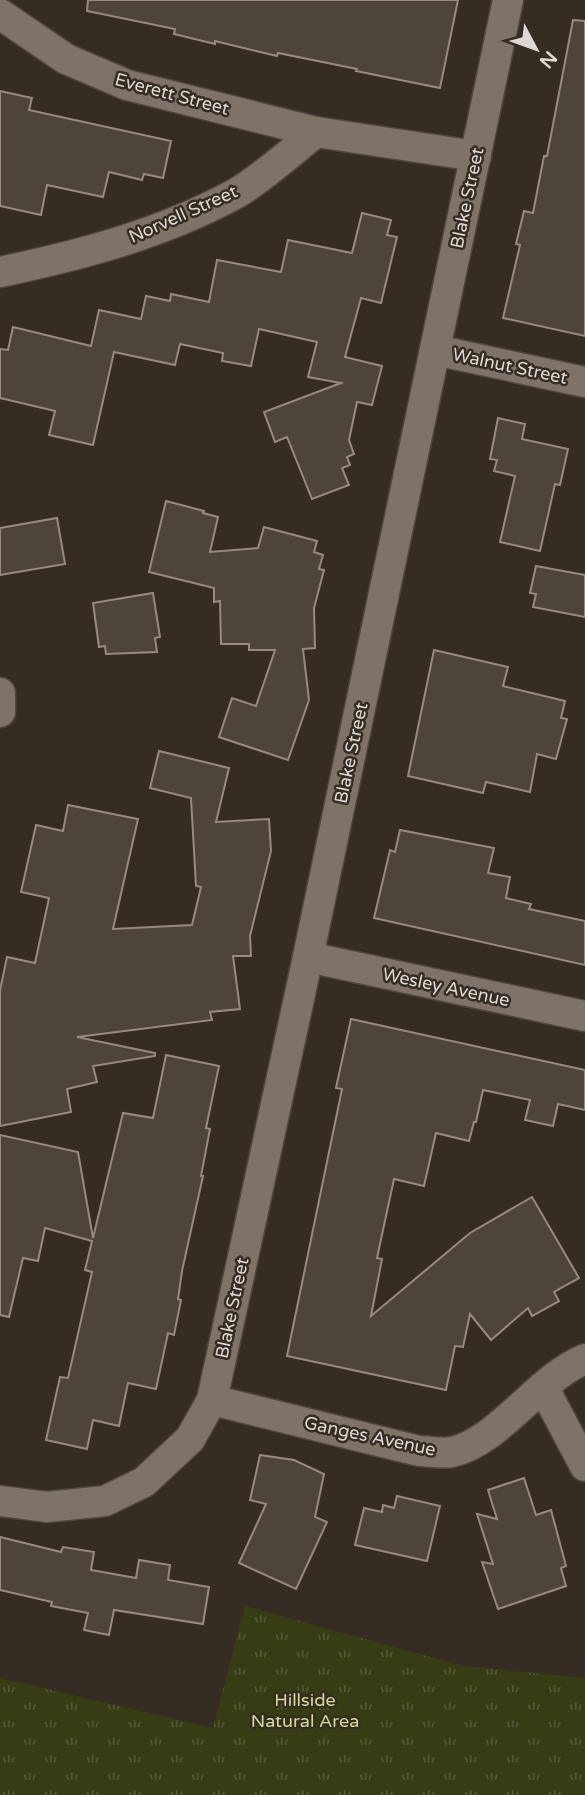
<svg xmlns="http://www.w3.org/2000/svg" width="585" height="1795" viewBox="0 0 585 1795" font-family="'Varela Round',sans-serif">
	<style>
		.park { fill: url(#park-tufts) }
		.building { fill: #4d443a; stroke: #958b80; stroke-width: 2 }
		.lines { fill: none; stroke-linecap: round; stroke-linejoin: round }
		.minor-casing { stroke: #4e473f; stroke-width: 33 }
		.minor { stroke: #7d7368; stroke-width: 30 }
		.labels { text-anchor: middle; stroke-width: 5; stroke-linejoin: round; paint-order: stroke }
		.street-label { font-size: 18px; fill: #ddd8d2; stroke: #352c23 }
		.park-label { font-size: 18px; fill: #d2db93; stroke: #352c23 }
	</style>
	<defs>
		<pattern id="park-tufts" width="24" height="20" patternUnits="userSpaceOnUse" patternTransform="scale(1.75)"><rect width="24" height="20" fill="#383c14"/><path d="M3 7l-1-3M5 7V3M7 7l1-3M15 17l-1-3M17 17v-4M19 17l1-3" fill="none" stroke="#545735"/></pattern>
	</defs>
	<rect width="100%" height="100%" fill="#352c23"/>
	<path class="park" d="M245,1606L463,1666L585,1678V1795H0V1678L213,1728Z"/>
	<g class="building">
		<path d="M88,0H458L440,88L356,71L357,69L278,53L277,56L215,41V44L174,34L175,29L87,11Z"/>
		<path d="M573,20L585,21V336L503,318L520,245L516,244L524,211L533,213L544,156H547Z"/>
		<path d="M0,91L32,98L29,110L171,141L163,178L144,174L142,180L109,172L103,197L47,185L41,215L0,206Z"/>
		<path d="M362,213L391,220L387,235L397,237L381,303L361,298L345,357L382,366L372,405L357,402L349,440L354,454L347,457L350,465L342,468L349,485L312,499L287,437L275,442L264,412L341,383L308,377L317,342L259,329L251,366L222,361L223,353L180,344L175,365L114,352L93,445L49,435L55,411L0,398V349L8,350L13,327L91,346L99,310L141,319L146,296L170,301L171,294L209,302L217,260L281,272L288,240L352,253Z"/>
		<path d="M498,418L525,424L522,439L568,449L560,485L555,484L540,551L500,542L515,476L494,471L497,460L490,459Z"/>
		<path d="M166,501L204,511L203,513L218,517L210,552L258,548L264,527L317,541L314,552L323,555L319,569L324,570L314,608L315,648L303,649L309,700L288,760L219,737L232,698L256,706L275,650H249V644H221L220,601L214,602V588L149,572Z"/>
		<path d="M57,518L65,564L0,575V528Z"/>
		<path d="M536,566L585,575V617L533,607L536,594L530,593Z"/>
		<path d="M153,593L160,637L155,638L157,652L106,654L105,646L99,647L93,603Z"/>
		<path d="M434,650L508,667L503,686L565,701L561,718L567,719L556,759L537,754L530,792L486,782L483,793L408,776Z"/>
		<path d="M159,751L229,768L216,822L269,819L271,851L250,936L251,956H233L240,1009L210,1012L212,1020L77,1037L155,1053V1056L93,1066L97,1082L67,1089L71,1112L0,1126V990L7,957L35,963L49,898L21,892L36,825L63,831L68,805L138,819L113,929L192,925L201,887L196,886L191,798L150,788Z"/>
		<path d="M400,830L494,848L488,873L510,877L506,898L531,904L529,909L585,921V965L374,918L390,850L395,852Z"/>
		<path d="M351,1019L585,1070V1110L558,1104L553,1126L525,1120L530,1100L483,1090L476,1122H474L469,1141L436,1133L424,1186L394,1179L377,1258L382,1259L371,1316L470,1233L532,1197L579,1278L554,1292L559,1301L532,1316L528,1308L491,1340L470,1314L463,1347L455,1346L446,1390L287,1356L342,1089L336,1088Z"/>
		<path d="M166,1055L219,1066L206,1128L210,1129L201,1176H203L182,1271L178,1299L181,1300L174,1335L168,1333L156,1389L128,1383L119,1426L93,1420L87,1449L46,1440L60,1377L68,1378L92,1272L85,1270L92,1241L45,1228L38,1261L23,1258L9,1317L0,1315V1135L78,1152L93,1238L123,1113L153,1118Z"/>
		<path d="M260,1455L294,1460L324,1474L315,1517L327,1522L296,1589L239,1563L266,1504L250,1500Z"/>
		<path d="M524,1478L536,1515L551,1510L566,1566L561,1568L566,1586L498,1609L482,1562L493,1564L477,1514L497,1519L488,1490Z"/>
		<path d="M397,1496L440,1506L427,1561L355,1545L364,1508L382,1512L383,1505L394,1508Z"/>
		<path d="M0,1537L61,1552L63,1547L94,1552L91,1570L136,1578L139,1560L170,1565L168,1580L209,1587L203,1624L114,1610L109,1635L84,1630L88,1613L51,1606L52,1602L0,1590Z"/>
	</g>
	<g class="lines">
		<g class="minor-casing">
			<g id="minor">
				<path d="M0,14L66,59L127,85L316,132"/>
				<path d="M0,272C81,255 161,234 235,194C260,180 292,151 316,132L476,156"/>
				<path d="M435,350L585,382"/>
				<path d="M0,693V712"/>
				<path d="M308,957L585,1016"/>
				<path d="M543,1387L585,1466"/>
				<path d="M212,1400L419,1451C429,1451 442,1454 452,1452C500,1441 537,1379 585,1359"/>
				<path d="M0,1501L47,1507L105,1501L144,1482L190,1439L212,1400L308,957L508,0"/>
			</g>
		</g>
		<use href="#minor" class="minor"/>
	</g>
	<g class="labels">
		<g class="street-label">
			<text transform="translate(172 94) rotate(15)" y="6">Everett Street</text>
			<text transform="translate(467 198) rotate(-78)" y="6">Blake Street</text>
			<text transform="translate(183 214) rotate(-24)" y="6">Norvell Street</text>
			<text transform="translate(510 366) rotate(12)" y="6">Walnut Street</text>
			<text transform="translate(351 753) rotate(-78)" y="6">Blake Street</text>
			<text transform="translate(446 987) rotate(12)" y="6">Wesley Avenue</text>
			<text transform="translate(232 1308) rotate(-78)" y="6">Blake Street</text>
			<text transform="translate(370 1436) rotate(12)" y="6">Ganges Avenue</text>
		</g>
		<g class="park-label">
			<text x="305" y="1706">Hillside<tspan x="305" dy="21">Natural Area</tspan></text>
		</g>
	</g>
	<g transform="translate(536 49) rotate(131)" stroke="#352c23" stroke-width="5" paint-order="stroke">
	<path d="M0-5L12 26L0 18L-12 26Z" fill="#ddd8d2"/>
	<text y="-10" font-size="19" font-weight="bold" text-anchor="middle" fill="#ddd8d2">N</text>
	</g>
</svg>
